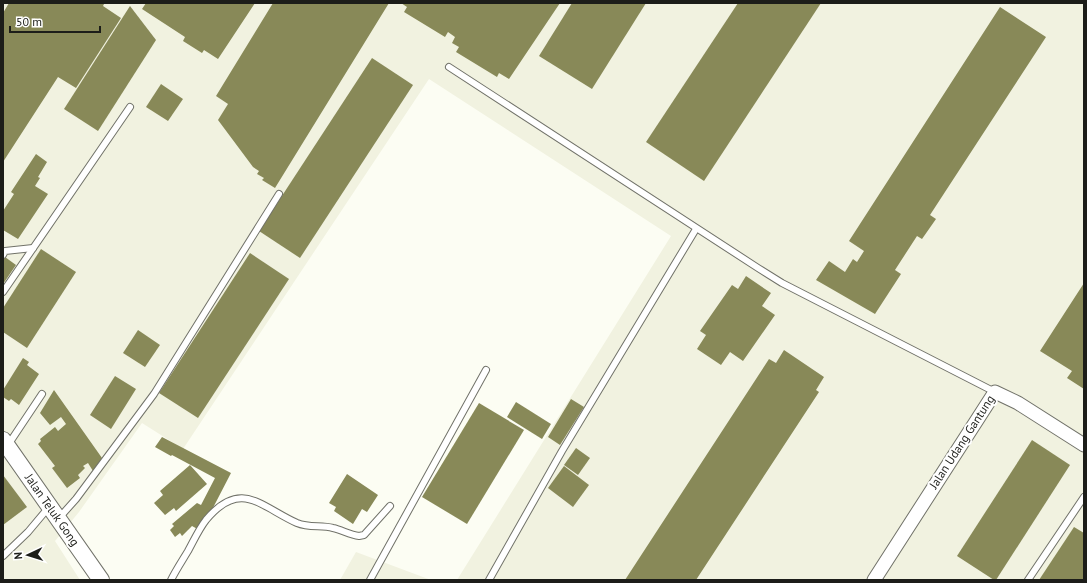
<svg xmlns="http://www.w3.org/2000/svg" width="1087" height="583" viewBox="0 0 1087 583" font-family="'PT Sans',sans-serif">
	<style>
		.built { fill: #f1f2e0 }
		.building { fill: #888958 }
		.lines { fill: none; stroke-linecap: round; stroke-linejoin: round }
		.service-casing { stroke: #717269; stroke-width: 8 }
		.minor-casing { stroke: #717269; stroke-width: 15 }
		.tertiary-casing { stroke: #717269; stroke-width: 18 }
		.service { stroke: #fff; stroke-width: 6 }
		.minor { stroke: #fff; stroke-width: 13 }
		.tertiary { stroke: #fff; stroke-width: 16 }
		.labels { text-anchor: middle; stroke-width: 4; stroke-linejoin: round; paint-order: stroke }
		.street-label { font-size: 12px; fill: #1c1d19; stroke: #fff }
	</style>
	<rect width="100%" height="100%" fill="#fcfdf3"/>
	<g class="built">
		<path d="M3,3H1084V580H457L671,236L429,79L183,449L142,423L79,512L55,541L80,580H3Z"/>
		<path d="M356,552L431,580H340Z"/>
	</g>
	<g class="building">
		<path d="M9,3H103L104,4L103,6L121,18L76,88L58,77L3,162V13Z"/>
		<path d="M146,3H255L218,59L204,50L202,53L183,41L185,37L142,9Z"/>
		<path d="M273,3H389L275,188L262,180L264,178L257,174L259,171L253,167L218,120L228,104L216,96Z"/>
		<path d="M401,3H560L509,79L499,73L497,77L456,52L459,47L452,43L455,37L448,32L445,37L404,12L407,7Z"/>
		<path d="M572,3H646L592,89L539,56Z"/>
		<path d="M738,3H821L704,181L646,142Z"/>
		<path d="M130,6L156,40L98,131L64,109Z"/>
		<path d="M1000,7L1046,37L930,215L936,219L922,239L917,236L895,270L901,274L875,314L816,280L829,261L845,272L853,259L857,262L864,251L849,241Z"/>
		<path d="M372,58L413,85L300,258L259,231Z"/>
		<path d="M161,84L183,99L168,121L146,107Z"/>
		<path d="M36,154L47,162L38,177L40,178L35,186L48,194L18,239L3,230V211L14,194L11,192Z"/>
		<path d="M41,249L76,272L27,348L3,332V308Z"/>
		<path d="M250,253L289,279L198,418L159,393Z"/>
		<path d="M5,257L16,265L3,284V261Z"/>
		<path d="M746,276L771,293L762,306L775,315L743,361L730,352L721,365L697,349L706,335L700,331L732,285L738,289Z"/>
		<path d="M1084,283V389L1067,378L1072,371L1040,351Z"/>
		<path d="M138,330L160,345L145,367L123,353Z"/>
		<path d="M784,350L824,377L816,390L819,392L696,580H625L769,359L776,363Z"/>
		<path d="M23,358L29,362L27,365L39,374L19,405L11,399L9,401L3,397V390Z"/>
		<path d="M115,376L136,389L111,429L90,415Z"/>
		<path d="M54,390L102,458L93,471L88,463L83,466L85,468L78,475L80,478L67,488L52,468L55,466L38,444L41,441L40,439L55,427L58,431L66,424L61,417L50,425L40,413Z"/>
		<path d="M571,399L584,407L560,445L548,437Z"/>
		<path d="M516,402L551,424L542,439L507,417Z"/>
		<path d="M479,403L524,430L467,524L422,497Z"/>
		<path d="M162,437L231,473L201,531L192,526L182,536L180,533L175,537L170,530L174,526L172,524L197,503L201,505L215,478L172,455L171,456L155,447Z"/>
		<path d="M1032,440L1070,465L996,580H994L957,556Z"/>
		<path d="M576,448L590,458L578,475L564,465Z"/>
		<path d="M190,465L207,484L176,511L174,508L165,515L154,503L163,495L160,491Z"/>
		<path d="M564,466L589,485L573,507L548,488Z"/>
		<path d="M347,474L378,495L367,512L362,509L353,524L334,511L336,507L329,503Z"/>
		<path d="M3,475L27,507L3,525Z"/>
		<path d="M1074,527L1084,533V580H1039Z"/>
	</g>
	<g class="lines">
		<g class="service-casing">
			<g id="service">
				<path d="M449,67L758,268L782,283L995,392"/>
				<path d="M3,255L5,251L33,248"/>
				<path d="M3,292L130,107"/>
				<path d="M8,445L42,394"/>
				<path d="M59,518L76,499L154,394L279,194"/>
				<path d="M3,556L28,532L49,507"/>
				<path d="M171,580C176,570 182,561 188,551C194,540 199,529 206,520C241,478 261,507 297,523C309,528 321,525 333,528C342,530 350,535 359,536L364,535L390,506"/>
				<path d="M370,580L486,370"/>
				<path d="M489,580L562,451L696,229"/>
				<path d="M1028,580L1084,497"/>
			</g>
		</g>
		<g class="minor-casing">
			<path id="minor" d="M874,580L995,392L1018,403L1084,445"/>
		</g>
		<g class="tertiary-casing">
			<path id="tertiary" d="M3,440L101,580"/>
		</g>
		<use href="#service" class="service"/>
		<use href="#minor" class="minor"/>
		<use href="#tertiary" class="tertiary"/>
	</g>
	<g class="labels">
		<g class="street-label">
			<text transform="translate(962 442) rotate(-57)" y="4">Jalan Udang Gantung</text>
			<text transform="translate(52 510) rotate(55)" y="4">Jalan Teluk Gong</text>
		</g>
	</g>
	<rect width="1087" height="583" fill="none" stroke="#1c1d19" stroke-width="8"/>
	<g transform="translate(28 555) rotate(266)" stroke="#ffffff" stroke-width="3" paint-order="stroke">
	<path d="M0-3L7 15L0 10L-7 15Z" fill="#1c1d19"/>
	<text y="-6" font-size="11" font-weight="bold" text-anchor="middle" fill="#1c1d19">N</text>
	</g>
	<path d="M10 26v6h90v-6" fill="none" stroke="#1c1d19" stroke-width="2"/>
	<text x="16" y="26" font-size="12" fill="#1c1d19" stroke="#ffffff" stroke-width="3" paint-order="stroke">50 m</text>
</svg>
